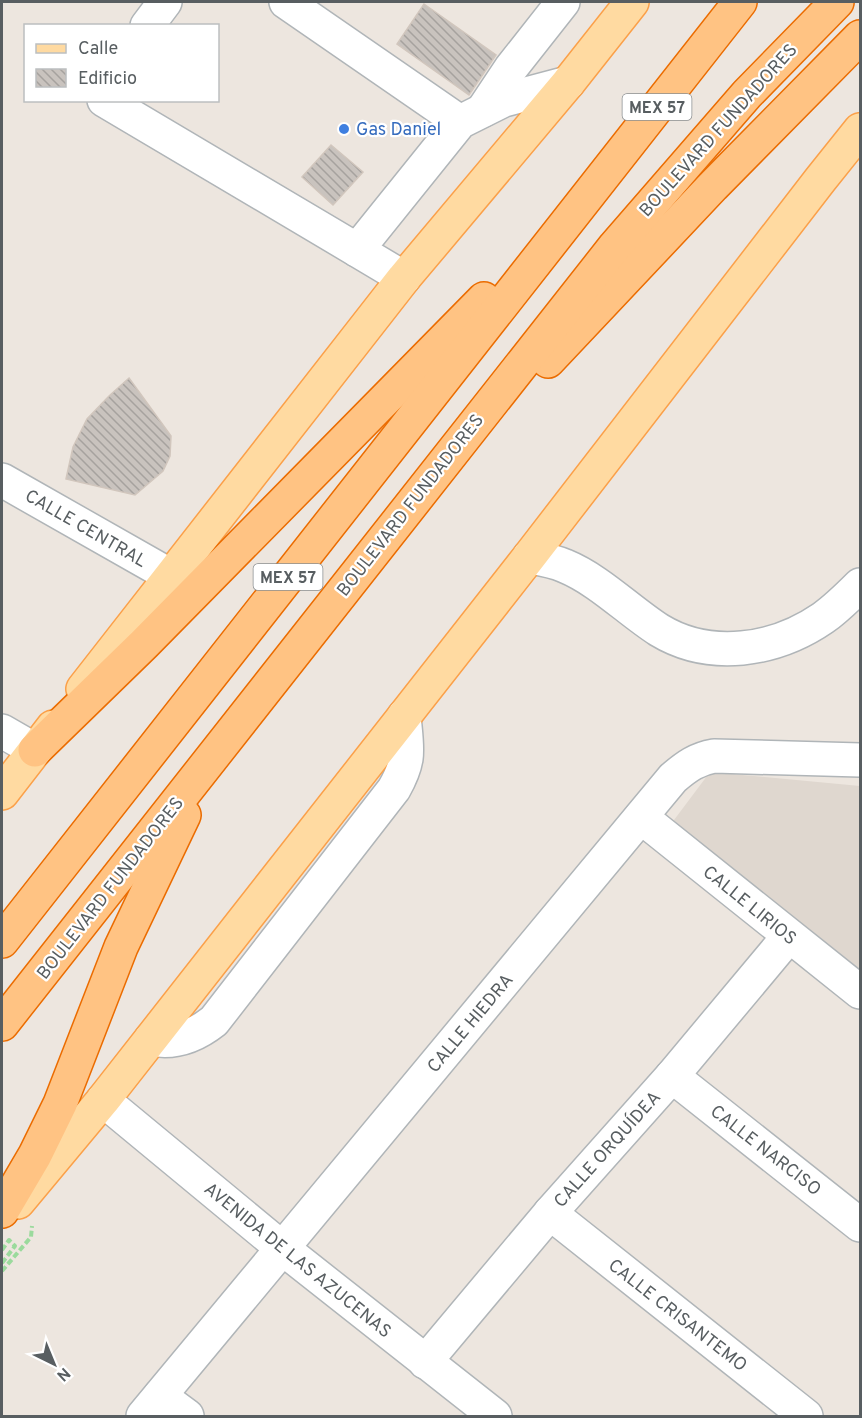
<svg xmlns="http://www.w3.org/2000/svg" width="862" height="1418" viewBox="0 0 862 1418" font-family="Overpass,sans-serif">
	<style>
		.education { fill: #dfd7cf }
		.building { fill: url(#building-back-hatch); stroke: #d1c6bd; stroke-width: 1.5 }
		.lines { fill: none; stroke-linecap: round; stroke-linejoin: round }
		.minor-casing { stroke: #b0b5b8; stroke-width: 36 }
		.major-casing { stroke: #fba049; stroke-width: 36 }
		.highway-casing { stroke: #eb6c00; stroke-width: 36 }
		.path { stroke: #9bda9d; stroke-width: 4; stroke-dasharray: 6 3; stroke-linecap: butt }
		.minor { stroke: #fff; stroke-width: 33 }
		.major { stroke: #ffdaa1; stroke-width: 33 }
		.highway { stroke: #ffc383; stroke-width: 33 }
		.shop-dot { fill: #3f7fe0; stroke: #fff; stroke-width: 2 }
		.labels { text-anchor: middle; stroke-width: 4.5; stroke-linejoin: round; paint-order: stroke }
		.shield { fill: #fff; stroke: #8a8e90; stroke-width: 1.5 }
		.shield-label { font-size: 16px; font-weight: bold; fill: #585e61 }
		.shop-label { font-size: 18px; fill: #366cbe; stroke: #fff; text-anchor: start }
		.street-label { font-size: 18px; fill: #585e61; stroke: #fff }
	</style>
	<defs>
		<pattern id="building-back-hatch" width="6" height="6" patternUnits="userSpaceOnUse" patternTransform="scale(1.5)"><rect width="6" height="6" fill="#c9c3be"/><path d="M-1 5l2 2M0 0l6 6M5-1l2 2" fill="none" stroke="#a6a29e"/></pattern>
	</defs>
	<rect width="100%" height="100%" fill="#ede6df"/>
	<path class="education" d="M710,772L860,786V976L671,824Z"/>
	<g class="building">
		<path d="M424,4L496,55L469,95L397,44Z"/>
		<path d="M331,145L363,172L333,205L302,177Z"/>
		<path d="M129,378L171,436L170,456L163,471L135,495L66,479L73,447L87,419L109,396Z"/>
	</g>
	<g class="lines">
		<g class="minor-casing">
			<g id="minor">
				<path d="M286,2L460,122"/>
				<path d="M147,26L165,2"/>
				<path d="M104,100L357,250"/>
				<path d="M483,110L511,68L563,2"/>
				<path d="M404,278L357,250L460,122L504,100L568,83"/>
				<path d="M2,480L171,576"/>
				<path d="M529,557C541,559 554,561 565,566C599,580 628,610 659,630C710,661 775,651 823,618C836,609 848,597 860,585"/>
				<path d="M2,731L35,750"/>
				<path d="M641,817L860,992"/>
				<path d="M151,1039C175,1044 195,1036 214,1021L394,789C411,759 407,750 404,716"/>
				<path d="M672,1076L860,1225"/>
				<path d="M103,1100L282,1248L495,1416"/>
				<path d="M550,1213L806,1416"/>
				<path d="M425,1362L550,1213L672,1076L789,936"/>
				<path d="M160,1396L187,1416"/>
				<path d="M143,1416L673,778C687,766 697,759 714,756L860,760"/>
			</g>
		</g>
		<g class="major-casing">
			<g id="major">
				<path d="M83,689L404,278L568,83L632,2"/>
				<path d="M2,793L53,727"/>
				<path d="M18,1202L103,1100L529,557L820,180L860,130"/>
			</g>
		</g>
		<g class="highway-casing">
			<g id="highway">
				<path d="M548,361L713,186L860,37"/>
				<path d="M35,750L144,644L484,299"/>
				<path d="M2,941L740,2"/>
				<path d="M2,1024L615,246L747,94L837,2"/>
				<path d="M2,1211L35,1155L60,1104L121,947L184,815"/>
			</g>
		</g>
		<g class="path">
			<path d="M2,1250L9,1240L15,1246L2,1263"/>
			<path d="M2,1271L31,1237L32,1226"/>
		</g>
		<use href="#minor" class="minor"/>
		<use href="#major" class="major"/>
		<use href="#highway" class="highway"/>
	</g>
	<circle class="shop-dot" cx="344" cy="129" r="6"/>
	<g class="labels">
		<g class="shield">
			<rect x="622.5" y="94" width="69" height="26" rx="4.5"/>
			<rect x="253.5" y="564" width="69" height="26" rx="4.5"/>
		</g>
		<g class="shield-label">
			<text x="657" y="113">MEX 57</text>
			<text x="288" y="583">MEX 57</text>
		</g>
		<g class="shop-label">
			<text x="356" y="135">Gas Daniel</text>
		</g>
		<g class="street-label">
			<text transform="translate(718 130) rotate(-48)" y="6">BOULEVARD FUNDADORES</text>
			<text transform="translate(410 505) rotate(-52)" y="6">BOULEVARD FUNDADORES</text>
			<text transform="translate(86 528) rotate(30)" y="6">CALLE CENTRAL</text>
			<text transform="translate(110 888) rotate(-52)" y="6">BOULEVARD FUNDADORES</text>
			<text transform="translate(750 905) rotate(39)" y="6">CALLE LIRIOS</text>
			<text transform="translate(470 1023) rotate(-50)" y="6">CALLE HIEDRA</text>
			<text transform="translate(607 1149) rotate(-48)" y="6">CALLE ORQUÍDEA</text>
			<text transform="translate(766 1150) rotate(38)" y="6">CALLE NARCISO</text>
			<text transform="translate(298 1260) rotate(39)" y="6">AVENIDA DE LAS AZUCENAS</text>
			<text transform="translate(678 1315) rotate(38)" y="6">CALLE CRISANTEMO</text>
		</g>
	</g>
	<rect width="862" height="1418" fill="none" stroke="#585e61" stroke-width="6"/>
	<rect x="24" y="24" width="195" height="78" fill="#ffffff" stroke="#bcbfc0" stroke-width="1.5"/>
	<rect x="36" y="44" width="30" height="9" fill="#ffdaa1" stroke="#bcbfc0" stroke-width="1.5"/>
	<text x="78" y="54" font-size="18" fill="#585e61">Calle</text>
	<rect x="36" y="69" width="30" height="18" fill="url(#building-back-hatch)" stroke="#bcbfc0" stroke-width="1.5"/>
	<text x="78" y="84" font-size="18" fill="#585e61">Edificio</text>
	<g transform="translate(54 1364) rotate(137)" stroke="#ffffff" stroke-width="4.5" paint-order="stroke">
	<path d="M0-4.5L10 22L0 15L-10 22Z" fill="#585e61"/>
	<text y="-9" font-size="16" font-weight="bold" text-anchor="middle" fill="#585e61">N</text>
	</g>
</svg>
